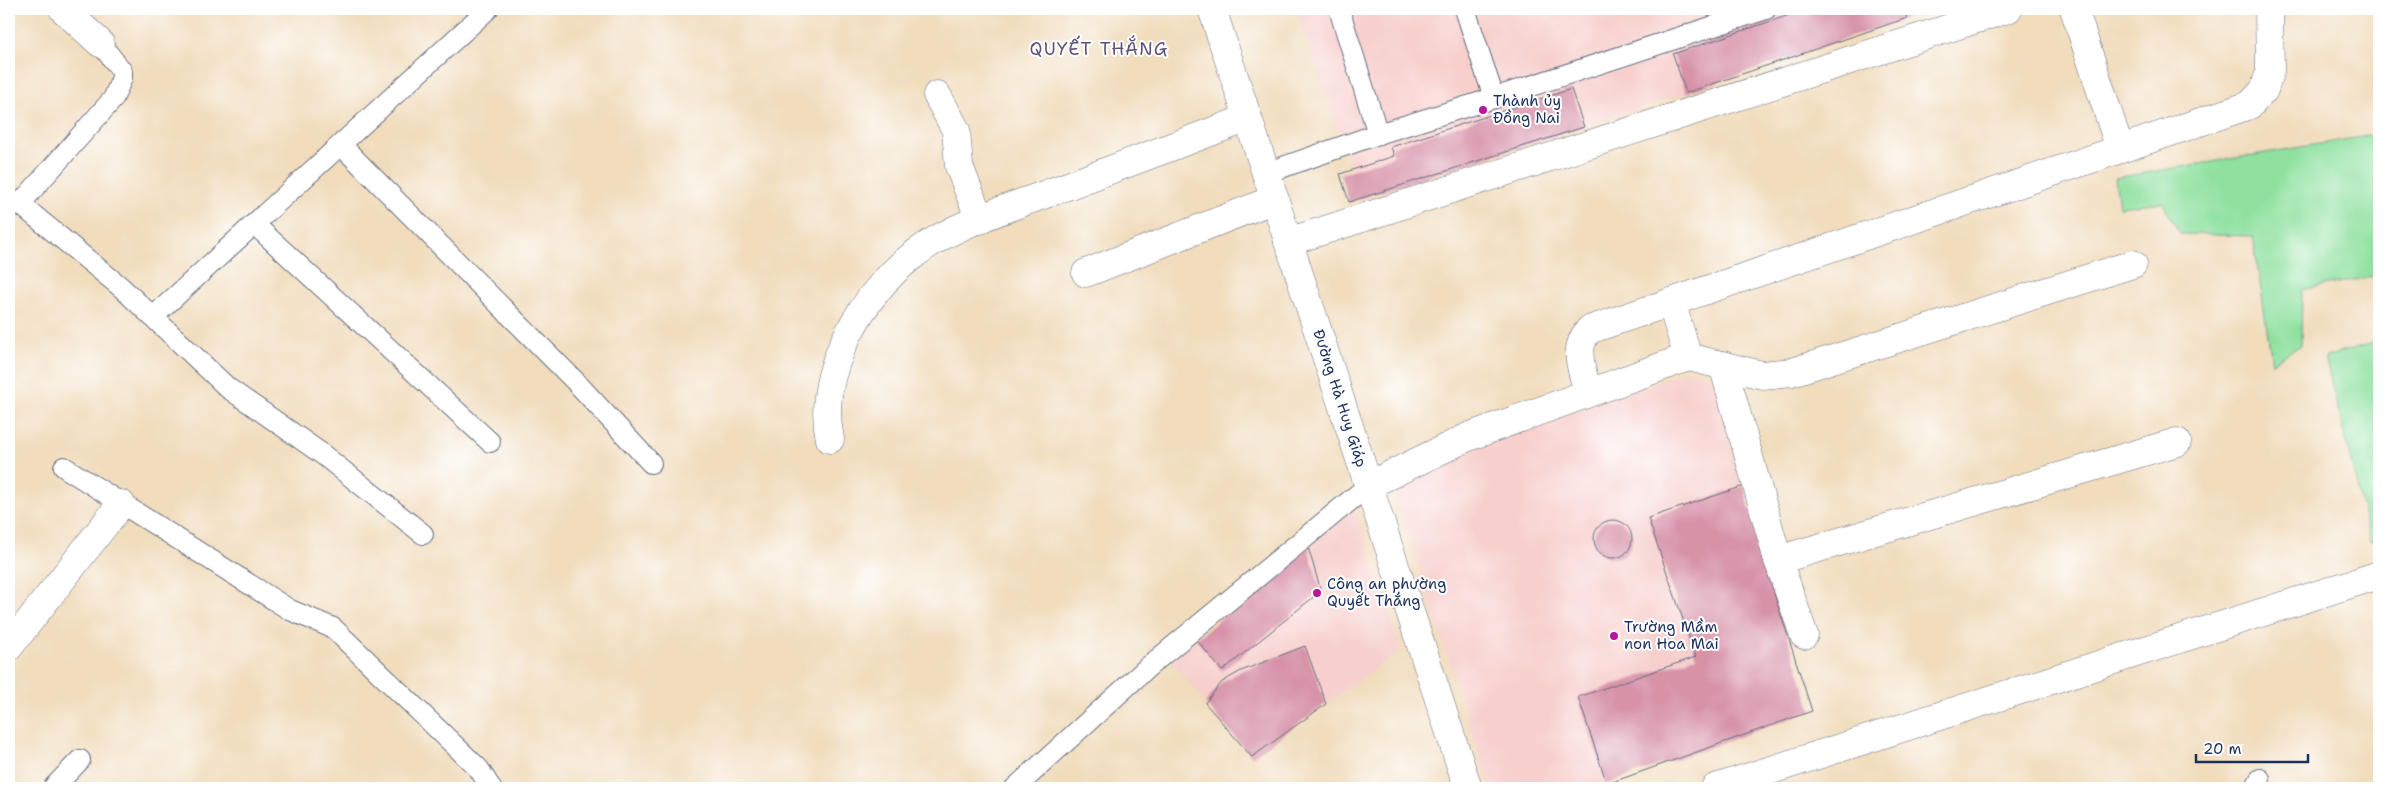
<svg xmlns="http://www.w3.org/2000/svg" width="2388" height="797" viewBox="0 0 2388 797" font-family="'Shantell Sans',sans-serif">
	<style>
		.built { fill: #f7d0ce }
		.green { fill: #90e1a0; stroke: #56887f }
		.building { fill: #d792a8 }
		.lines { fill: none; stroke-linecap: round; stroke-linejoin: round }
		.service-casing { stroke: #666c7f; stroke-width: 22 }
		.minor-casing { stroke: #666c7f; stroke-width: 29 }
		.secondary-casing { stroke: #666c7f; stroke-width: 29 }
		.service { stroke: #fff; stroke-width: 20 }
		.minor { stroke: #fff; stroke-width: 28 }
		.secondary { stroke: #fff; stroke-width: 28 }
		.poi-dot { fill: #b5179e; stroke: #fff; stroke-width: 2 }
		.labels { text-anchor: middle; stroke-width: 4; stroke-linejoin: round; paint-order: stroke }
		.poi-label { font-size: 15px; fill: #1b2f5e; stroke: #fff; text-anchor: start }
		.street-label { font-size: 15px; fill: #1b2f5e; stroke: #fff }
		.quarter-label { font-size: 18px; letter-spacing: 1px; fill: #5d5278; stroke: #fff }
	</style>
	<rect width="100%" height="100%" fill="#fff"/>
	<filter id="ink" filterUnits="userSpaceOnUse"><feTurbulence type="fractalNoise" baseFrequency=".02" numOctaves="2"/><feDisplacementMap in="SourceGraphic" scale="10" xChannelSelector="R" yChannelSelector="G"/><feConvolveMatrix kernelMatrix="1 2 1 2 8 2 1 2 1" color-interpolation-filters="sRGB"/></filter>
	<filter id="wash" filterUnits="userSpaceOnUse"><feTurbulence type="fractalNoise" baseFrequency=".0096" numOctaves="4" result="noise"/><feDisplacementMap in="SourceGraphic" scale="20" xChannelSelector="R" yChannelSelector="G"/><feGaussianBlur stdDeviation="1.12" result="paint"/><feColorMatrix in="noise" values="0 0 0 0 0 0 0 0 0 0 0 0 0 0 0 0 0 1.4 0 .05"/><feComposite in="paint" operator="in"/></filter>
	<g filter="url(#wash)">
		<rect width="100%" height="100%" fill="#f1dcbc"/>
		<g class="built">
			<path d="M1297,9H1936L1584,127L1349,202L1340,174L1351,170Z"/>
			<path d="M1689,370L1713,377L1764,562L1812,711L1596,788H1490L1393,488L1473,449Z"/>
			<path d="M1355,509L1401,650L1252,757L1170,660Z"/>
		</g>
		<g class="green">
			<path d="M2379,134V275L2302,290L2301,345L2272,363L2253,236L2180,234L2162,202L2119,207L2115,178Z"/>
			<path d="M2379,341V539L2371,542L2325,357Z"/>
		</g>
		<g id="blocks">
			<g class="building">
				<path d="M1807,9H1904L1907,18L1686,93L1673,54Z"/>
				<path d="M1571,89L1584,127L1349,202L1340,174L1394,156L1391,147Z"/>
				<path d="M1744,486L1764,562L1812,711L1607,784L1578,697L1696,657L1648,518Z"/>
				<circle cx="1613" cy="539" r="19"/>
				<path d="M1308,547L1321,591L1222,671L1196,639Z"/>
				<path d="M1305,646L1326,704L1252,757L1205,703L1222,682L1241,671Z"/>
			</g>
		</g>
	</g>
	<g filter="url(#ink)">
		<use href="#blocks" fill-opacity="0" stroke="#666c7f" stroke-width="1"/>
		<g class="lines">
			<g class="service-casing">
				<g id="service">
					<path d="M1339,9L1378,134L1494,98L1465,9"/>
					<path d="M100,43L122,71V78L113,99L20,204L122,288L228,388L322,454L423,534"/>
					<path d="M1494,98L1766,9"/>
					<path d="M341,145L574,380L651,463"/>
					<path d="M1266,173L1378,134"/>
					<path d="M254,224L490,442"/>
					<path d="M153,317L488,9"/>
					<path d="M64,467L290,610L333,628L479,769L491,788"/>
					<path d="M53,788L80,760"/>
					<path d="M1015,788L1148,667L1369,485"/>
					<path d="M2255,788L2260,779"/>
				</g>
			</g>
			<g class="minor-casing">
				<g id="minor">
					<path d="M63,9L100,43"/>
					<path d="M2074,9L2120,149"/>
					<path d="M937,95L956,130L959,166L980,220"/>
					<path d="M1288,242L2008,9"/>
					<path d="M1086,273L1275,199"/>
					<path d="M1671,302L1688,357"/>
					<path d="M1723,365L1778,560L1804,635"/>
					<path d="M1588,392C1582,370 1572,349 1589,330L2250,105L2264,90L2270,71L2269,9"/>
					<path d="M830,439C815,372 863,292 916,253C953,225 1003,210 1046,194C1114,169 1181,143 1248,118"/>
					<path d="M1369,485L1468,437L1688,357L1762,375L1792,372L2133,264"/>
					<path d="M1778,560L2177,442"/>
					<path d="M9,647L121,504"/>
					<path d="M1715,788L2379,575"/>
				</g>
			</g>
			<g class="secondary-casing">
				<path id="secondary" d="M1212,9L1468,788"/>
			</g>
			<use href="#service" class="service"/>
			<use href="#minor" class="minor"/>
			<use href="#secondary" class="secondary"/>
		</g>
	</g>
	<g class="poi-dot">
		<circle cx="1483" cy="110" r="5"/>
		<circle cx="1317" cy="593" r="5"/>
		<circle cx="1614" cy="636" r="5"/>
	</g>
	<g class="labels">
		<g class="poi-label">
			<text x="1493" y="106">Thành ủy<tspan x="1493" dy="17">Đồng Nai</tspan></text>
			<text x="1327" y="589">Công an phường<tspan x="1327" dy="17">Quyết Thắng</tspan></text>
			<text x="1624" y="632">Trường Mầm<tspan x="1624" dy="17">non Hoa Mai</tspan></text>
		</g>
		<g class="street-label">
			<text transform="translate(1340 398) rotate(72)" y="5">Đường Hà Huy Giáp</text>
		</g>
		<g class="quarter-label">
			<text x="1099" y="55">QUYẾT THẮNG</text>
		</g>
	</g>
	<rect width="2388" height="797" fill="none" stroke="#fff" stroke-width="30"/>
	<path d="M2196 754v8h112v-8" fill="none" stroke="#1b2f5e" stroke-width="2.5"/>
	<text x="2203" y="754" font-size="15" fill="#1b2f5e" stroke="#ffffff" stroke-width="4" paint-order="stroke">20 m</text>
</svg>
